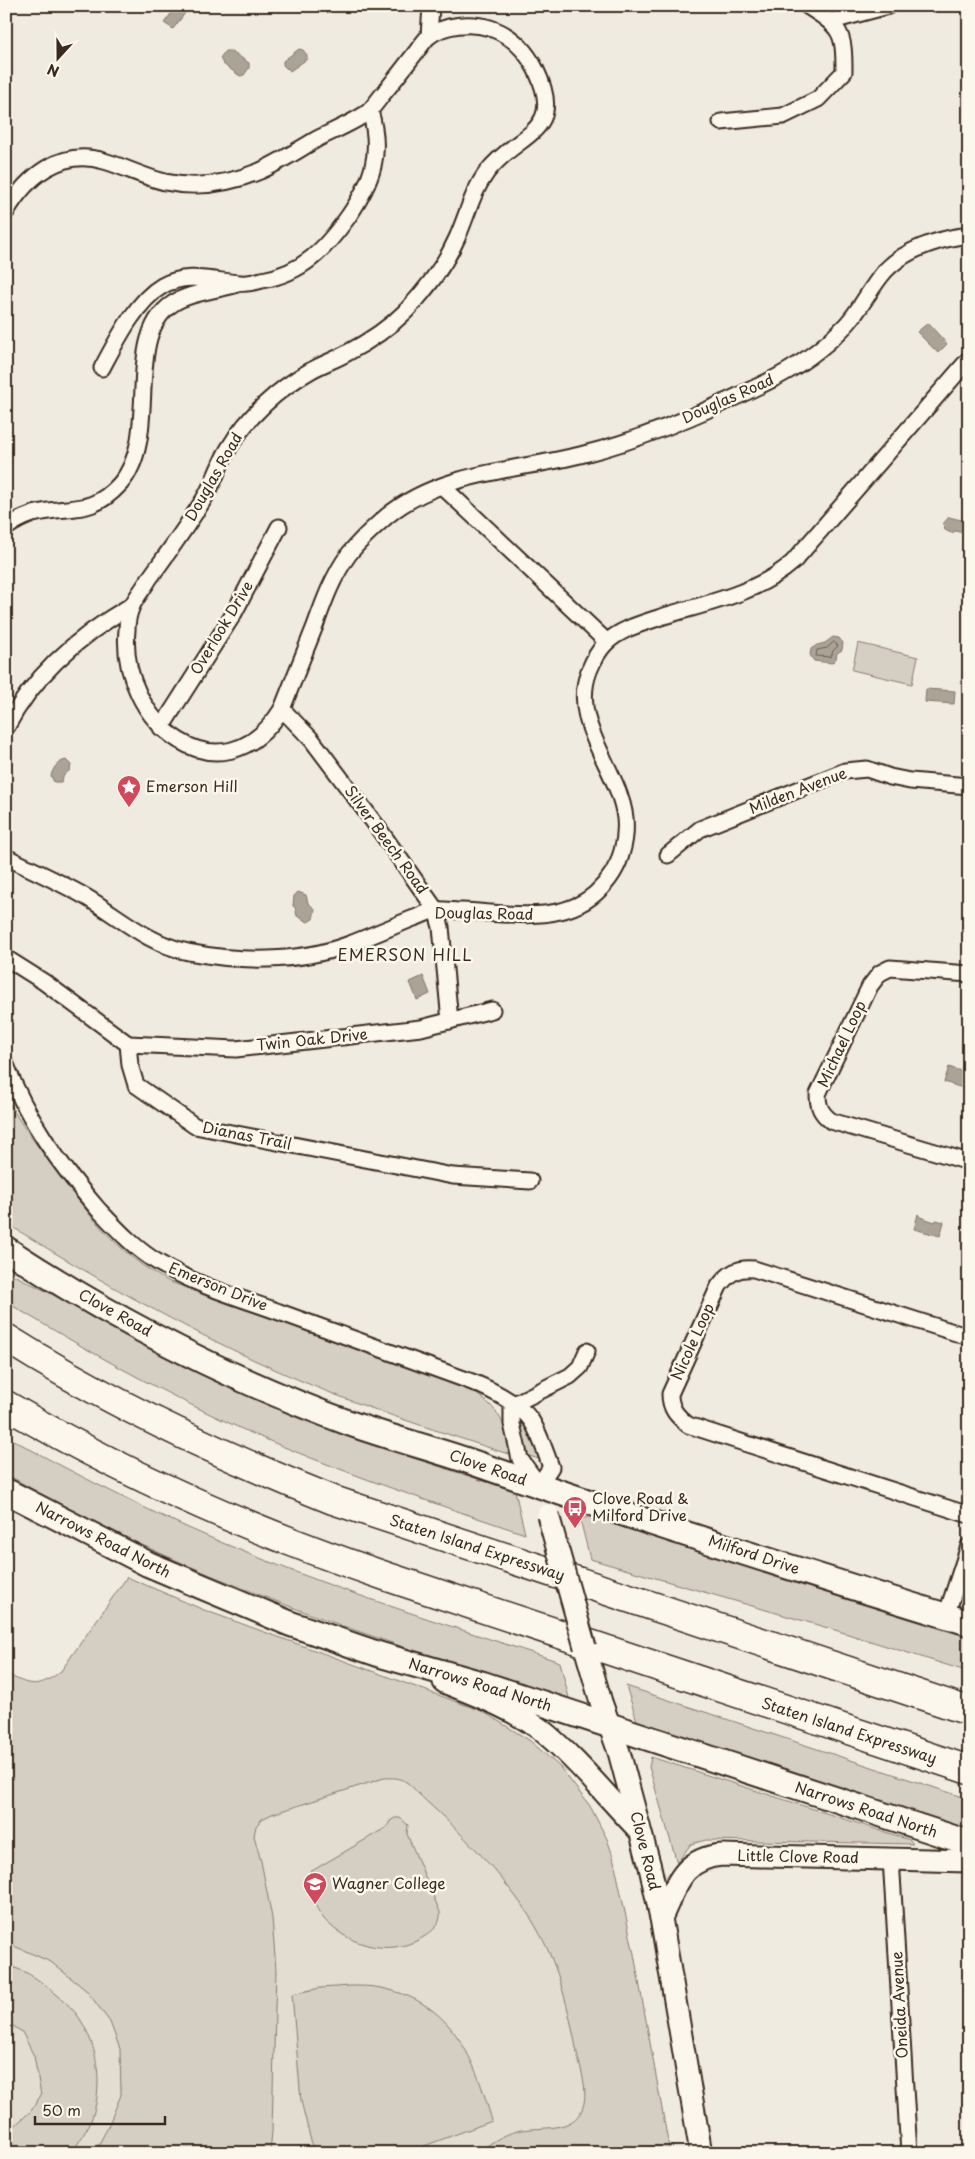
<svg xmlns="http://www.w3.org/2000/svg" width="975" height="2159" viewBox="0 0 975 2159" font-family="'Playpen Sans',sans-serif">
	<style>
		.built { fill: #e2dcd1 }
		.green { fill: #d5cec3; stroke: #887c70 }
		.water { fill: #aca397; stroke: #7f7367 }
		.lines { fill: none; stroke-linecap: round; stroke-linejoin: round }
		.shore { stroke: #685a4e; stroke-width: 1 }
		.street-casing { stroke: #3b2a1e; stroke-width: 19 }
		.secondary-casing { stroke: #3b2a1e; stroke-width: 25 }
		.primary-casing { stroke: #3b2a1e; stroke-width: 28 }
		.highway-casing { stroke: #3b2a1e; stroke-width: 31 }
		.street { stroke: #fbf7ec; stroke-width: 15 }
		.secondary { stroke: #fbf7ec; stroke-width: 21 }
		.primary { stroke: #fbf7ec; stroke-width: 24 }
		.highway { stroke: #fbf7ec; stroke-width: 28 }
		.secondary-bridge-casing { stroke: #3b2a1e; stroke-width: 25; stroke-linecap: butt }
		.secondary-bridge { stroke: #fbf7ec; stroke-width: 21 }
		.labels { text-anchor: middle; stroke-width: 5; stroke-linejoin: round; paint-order: stroke }
		.street-label { font-size: 15px; fill: #3b2a1e; stroke: #fbf7ec }
		.poi-label { font-size: 15px; fill: #3b2a1e; stroke: #fbf7ec; text-anchor: start }
		.neighbourhood-label { font-size: 16px; letter-spacing: 1px; fill: #3b2a1e; stroke: #fbf7ec }
	</style>
	<rect width="100%" height="100%" fill="#f0ebe0"/>
	<filter id="ink" filterUnits="userSpaceOnUse"><feTurbulence type="fractalNoise" baseFrequency=".02" numOctaves="2"/><feDisplacementMap in="SourceGraphic" scale="10" xChannelSelector="R" yChannelSelector="G"/><feConvolveMatrix kernelMatrix="1 2 1 2 8 2 1 2 1" color-interpolation-filters="sRGB"/></filter>
	<g filter="url(#ink)">
		<path class="built" d="M127,1577L204,1610L482,1711L529,1740L560,1767L590,1806L607,1839L613,1856L634,1954L670,2153H6V1747Z"/>
		<g class="green">
			<path d="M858,643L918,657L912,684L852,670Z"/>
			<path d="M6,1095C16,1119 34,1141 50,1162C84,1209 117,1255 170,1282L468,1389C497,1405 504,1420 512,1451L508,1454C442,1432 376,1412 311,1385C205,1341 104,1284 6,1223Z"/>
			<path d="M6,1271L141,1339L354,1436L395,1452L515,1491L525,1534C430,1502 334,1470 242,1429C160,1392 83,1348 6,1302Z"/>
			<path d="M519,1419L525,1421L539,1459L526,1455L518,1426Z"/>
			<path d="M6,1436C86,1480 167,1521 252,1555C353,1596 457,1628 560,1662L569,1698L565,1700C371,1637 183,1578 6,1474Z"/>
			<path d="M593,1516L969,1636V1672L835,1630L590,1559L580,1519Z"/>
			<path d="M127,1577L204,1610L482,1711L529,1740L560,1767L590,1806L607,1839L613,1856L634,1954L670,2153H477C489,2144 502,2135 517,2131C536,2126 568,2133 580,2113C590,2098 582,2073 578,2058C570,2017 562,1976 542,1938C518,1890 465,1836 425,1800C418,1794 411,1784 403,1780C396,1777 391,1778 384,1778L272,1814L262,1819L256,1826L254,1836L261,1861L272,1918L276,1970L272,2131L270,2153H94L107,2129L121,2095L120,2049L110,2022L87,1991L51,1962L14,1946L6,1945V1673C29,1687 40,1688 61,1671Z"/>
			<path d="M626,1686L969,1799V1831L638,1724Z"/>
			<path d="M651,1757L910,1840L913,1844L706,1840L691,1844L677,1863L649,1767Z"/>
			<path d="M395,1818H400L408,1825L407,1834L440,1912C441,1922 436,1928 428,1934C396,1958 350,1948 324,1919C314,1907 310,1891 308,1876L310,1872L387,1827L390,1821Z"/>
			<path d="M6,1966C22,1968 38,1979 50,1989C60,1997 73,2008 80,2019C99,2048 104,2090 90,2123C85,2133 78,2143 72,2153H6V2131L10,2130L31,2111L41,2095L34,2056L22,2032L6,2021Z"/>
			<path d="M351,1986C361,1986 372,1986 381,1988C453,2002 475,2059 492,2121L405,2153H314L301,2101L292,1994L320,1988Z"/>
		</g>
		<g class="water">
			<path d="M177,6H185L188,9L173,29L164,23Z"/>
			<path d="M299,49L303,50L307,55V59L290,71L288,68L287,69L283,65V61Z"/>
			<path d="M225,51H231L249,63V68L244,75L240,76L223,64L220,58Z"/>
			<path d="M928,323L947,344L938,353L917,332Z"/>
			<path d="M949,517L969,522V533L965,534L956,531L951,533L945,530L943,524Z"/>
			<path d="M833,637L839,638L843,643L842,650L837,653L836,659L832,663L814,661L810,655L811,649L817,645L825,643Z"/>
			<path d="M926,689L955,691L954,704L925,702Z"/>
			<path d="M66,760L71,765L70,770L64,775L61,782H54L51,776C53,768 57,762 66,760Z"/>
			<path d="M298,892L306,895L308,903L315,909L313,919L308,922L297,916L295,907L293,906L294,896Z"/>
			<path d="M423,976L430,994L417,1000L410,982Z"/>
			<path d="M949,1067L969,1074V1090L944,1082Z"/>
			<path d="M918,1214L920,1217L935,1222L936,1220L944,1222L940,1236L914,1229Z"/>
		</g>
		<g class="lines">
			<path class="shore" d="M834,642L838,646L833,651L831,657L816,656L817,650L827,648Z"/>
			<g class="street-casing">
				<g id="street">
					<path d="M832,21L888,6"/>
					<path d="M429,36L431,6"/>
					<path d="M721,122L783,116L818,99L844,72C844,32 842,28 807,6"/>
					<path d="M6,212C27,176 61,148 104,161C125,167 144,177 165,182C197,189 231,183 260,171C280,162 298,150 317,139C333,131 352,123 367,113C373,108 378,100 383,94C393,82 403,69 413,56C418,50 423,42 428,37C444,24 471,22 490,28C512,35 526,50 536,70C567,134 517,132 487,172C472,192 467,216 457,238C445,265 426,290 406,311C389,328 368,342 347,353C335,360 322,364 310,371C278,389 248,416 229,448C219,464 214,483 204,499C187,526 168,553 149,579C144,588 136,597 132,606C129,613 127,623 127,630C118,721 221,806 282,709C293,681 304,654 315,626C324,601 333,576 349,554C360,540 373,528 387,516C441,471 519,471 584,454C645,439 710,410 767,382C796,368 823,349 846,325C861,309 870,288 885,271C907,248 938,239 969,235"/>
					<path d="M102,368C116,342 136,301 162,286C187,272 213,281 240,283C247,284 255,282 262,280C303,273 325,249 348,217C372,182 383,154 370,111"/>
					<path d="M442,486L607,642"/>
					<path d="M6,528C14,522 24,517 33,514C70,504 90,517 120,484C164,434 118,330 179,300C196,292 216,290 234,285"/>
					<path d="M282,709L312,740L376,825L436,910L441,927L450,1021"/>
					<path d="M6,728C34,674 80,635 132,605"/>
					<path d="M161,728L233,615L279,527"/>
					<path d="M668,855L700,829L845,771L867,769L890,777L910,781L969,786"/>
					<path d="M6,857C33,870 60,882 86,897C120,917 148,944 188,952C238,962 298,963 347,945C369,937 391,927 414,918C420,916 428,912 435,910C443,909 454,911 462,911C506,913 560,925 596,893C608,882 618,868 622,851C625,841 626,829 625,818C619,768 569,724 589,671C593,661 598,651 606,643C620,629 643,623 661,617C706,603 757,594 793,562L969,359"/>
					<path d="M6,958L44,982L128,1044L130,1065L136,1085L195,1126L453,1176L530,1181"/>
					<path d="M969,974L890,968L880,973L870,986L818,1094C818,1107 821,1113 831,1121L969,1162"/>
					<path d="M128,1044L236,1049L421,1028L492,1010"/>
					<path d="M6,1065C27,1119 59,1164 97,1208C116,1228 135,1249 159,1263C197,1286 241,1298 282,1313C343,1335 404,1357 464,1379C484,1386 518,1402 531,1420C540,1434 545,1451 551,1467L539,1485L520,1459L512,1424V1405"/>
					<path d="M969,1337L754,1269C738,1267 729,1273 719,1286L670,1394C670,1409 677,1416 688,1425L969,1515"/>
					<path d="M512,1405L570,1376L580,1367L587,1351"/>
					<path d="M946,1616L969,1546"/>
					<path d="M891,1858L909,2153"/>
				</g>
			</g>
			<g class="secondary-casing">
				<g id="secondary">
					<path d="M585,1647L601,1702L619,1752L650,1867L661,1918L701,2153"/>
					<path d="M444,1682C476,1695 511,1708 540,1729C574,1756 608,1798 639,1830"/>
					<path d="M661,1918C676,1887 682,1858 722,1855L969,1861"/>
				</g>
			</g>
			<g class="primary-casing">
				<g id="primary">
					<path d="M6,1249C113,1319 229,1379 349,1423C393,1439 439,1450 483,1466C644,1522 806,1573 969,1623"/>
					<path d="M6,1491L148,1564L291,1624L381,1655L483,1684L969,1843"/>
				</g>
			</g>
			<g class="highway-casing">
				<g id="highway">
					<path d="M6,1338C109,1403 220,1455 333,1500L969,1711"/>
					<path d="M6,1405C127,1476 255,1532 388,1577L969,1770"/>
				</g>
			</g>
			<use href="#street" class="street"/>
			<use href="#secondary" class="secondary"/>
			<use href="#primary" class="primary"/>
			<use href="#highway" class="highway"/>
			<g class="secondary-bridge-casing">
				<path id="secondary-bridge" d="M548,1515L585,1647"/>
			</g>
			<use href="#secondary-bridge" class="secondary-bridge"/>
		</g>
	</g>
	<defs>
		<g id="sight-pin" transform="scale(1.25)"><path d="M0 17L-7.5 6A9.5 9.5 0 1 1 7.5 6Z" fill="#d1495b" stroke="#fbf7ec"/><path d="M0-6L1.8-2.2L6-1.7L2.9 1.2L3.7 5.4L0 3.3L-3.7 5.4L-2.9 1.2L-6-1.7L-1.8-2.2Z" fill="#fff"/></g>
		<g id="bus-pin" transform="scale(1.25)"><path d="M0 17L-7.5 6A9.5 9.5 0 1 1 7.5 6Z" fill="#d1495b" stroke="#fbf7ec"/><path d="M-5-6H5V4H4V6H2V4H-2V6H-4V4H-5ZM-3.5-4V0h7V-4ZM-3.5 1.2v1.5H-2V1.2ZM2 1.2v1.5H3.5V1.2Z" fill="#fff"/></g>
		<g id="university-pin" transform="scale(1.25)"><path d="M0 17L-7.5 6A9.5 9.5 0 1 1 7.5 6Z" fill="#d1495b" stroke="#fbf7ec"/><path d="M0-5L7-2L0 1L-7-2ZM-4 1L0 2.5L4 1V4Q0 6-4 4Z" fill="#fff"/></g>
	</defs>
	<g fill-rule="evenodd">
		<use href="#sight-pin" x="129" y="787"/>
		<use href="#bus-pin" x="575" y="1508"/>
		<use href="#university-pin" x="315" y="1884"/>
	</g>
	<g class="labels">
		<g class="street-label">
			<text transform="translate(728 399) rotate(-24)" y="5">Douglas Road</text>
			<text transform="translate(214 477) rotate(-60)" y="5">Douglas Road</text>
			<text transform="translate(222 628) rotate(-59)" y="5">Overlook Drive</text>
			<text transform="translate(798 791) rotate(-21)" y="5">Milden Avenue</text>
			<text transform="translate(386 840) rotate(54)" y="5">Silver Beech Road</text>
			<text transform="translate(484 914) rotate(1)" y="5">Douglas Road</text>
			<text transform="translate(312 1040) rotate(-6)" y="5">Twin Oak Drive</text>
			<text transform="translate(842 1044) rotate(-65)" y="5">Michael Loop</text>
			<text transform="translate(247 1136) rotate(11)" y="5">Dianas Trail</text>
			<text transform="translate(218 1287) rotate(22)" y="5">Emerson Drive</text>
			<text transform="translate(115 1313) rotate(29)" y="5">Clove Road</text>
			<text transform="translate(693 1342) rotate(-66)" y="5">Nicole Loop</text>
			<text transform="translate(488 1468) rotate(19)" y="5">Clove Road</text>
			<text transform="translate(103 1540) rotate(27)" y="5">Narrows Road North</text>
			<text transform="translate(477 1548) rotate(18)" y="5">Staten Island Expressway</text>
			<text transform="translate(754 1555) rotate(18)" y="5">Milford Drive</text>
			<text transform="translate(480 1685) rotate(17)" y="5">Narrows Road North</text>
			<text transform="translate(849 1731) rotate(18)" y="5">Staten Island Expressway</text>
			<text transform="translate(866 1810) rotate(18)" y="5">Narrows Road North</text>
			<text transform="translate(645 1851) rotate(76)" y="5">Clove Road</text>
			<text transform="translate(798 1857) rotate(1)" y="5">Little Clove Road</text>
			<text transform="translate(900 2005) rotate(-93)" y="5">Oneida Avenue</text>
		</g>
		<g class="poi-label">
			<text x="146" y="792">Emerson Hill</text>
			<text x="592" y="1504">Clove Road &amp;<tspan x="592" dy="17">Milford Drive</tspan></text>
			<text x="332" y="1889">Wagner College</text>
		</g>
		<g class="neighbourhood-label">
			<text x="405" y="961">EMERSON HILL</text>
		</g>
	</g>
	<rect width="975" height="2159" fill="none" stroke="#fbf7ec" stroke-width="25"/>
	<rect x="12" y="12" width="950" height="2134" fill="none" stroke="#3b2a1e" stroke-width="2" filter="url(#ink)"/>
	<g transform="translate(58 58) rotate(201)" stroke="#fbf7ec" stroke-width="4" paint-order="stroke">
	<path d="M0-4L9 19L0 12L-9 19Z" fill="#3b2a1e"/>
	<text y="-8" font-size="14" font-weight="bold" text-anchor="middle" fill="#3b2a1e">N</text>
	</g>
	<path d="M35 2116v8h130v-8" fill="none" stroke="#3b2a1e" stroke-width="2.5"/>
	<text x="42" y="2116" font-size="15" fill="#3b2a1e" stroke="#fbf7ec" stroke-width="4" paint-order="stroke">50 m</text>
</svg>
